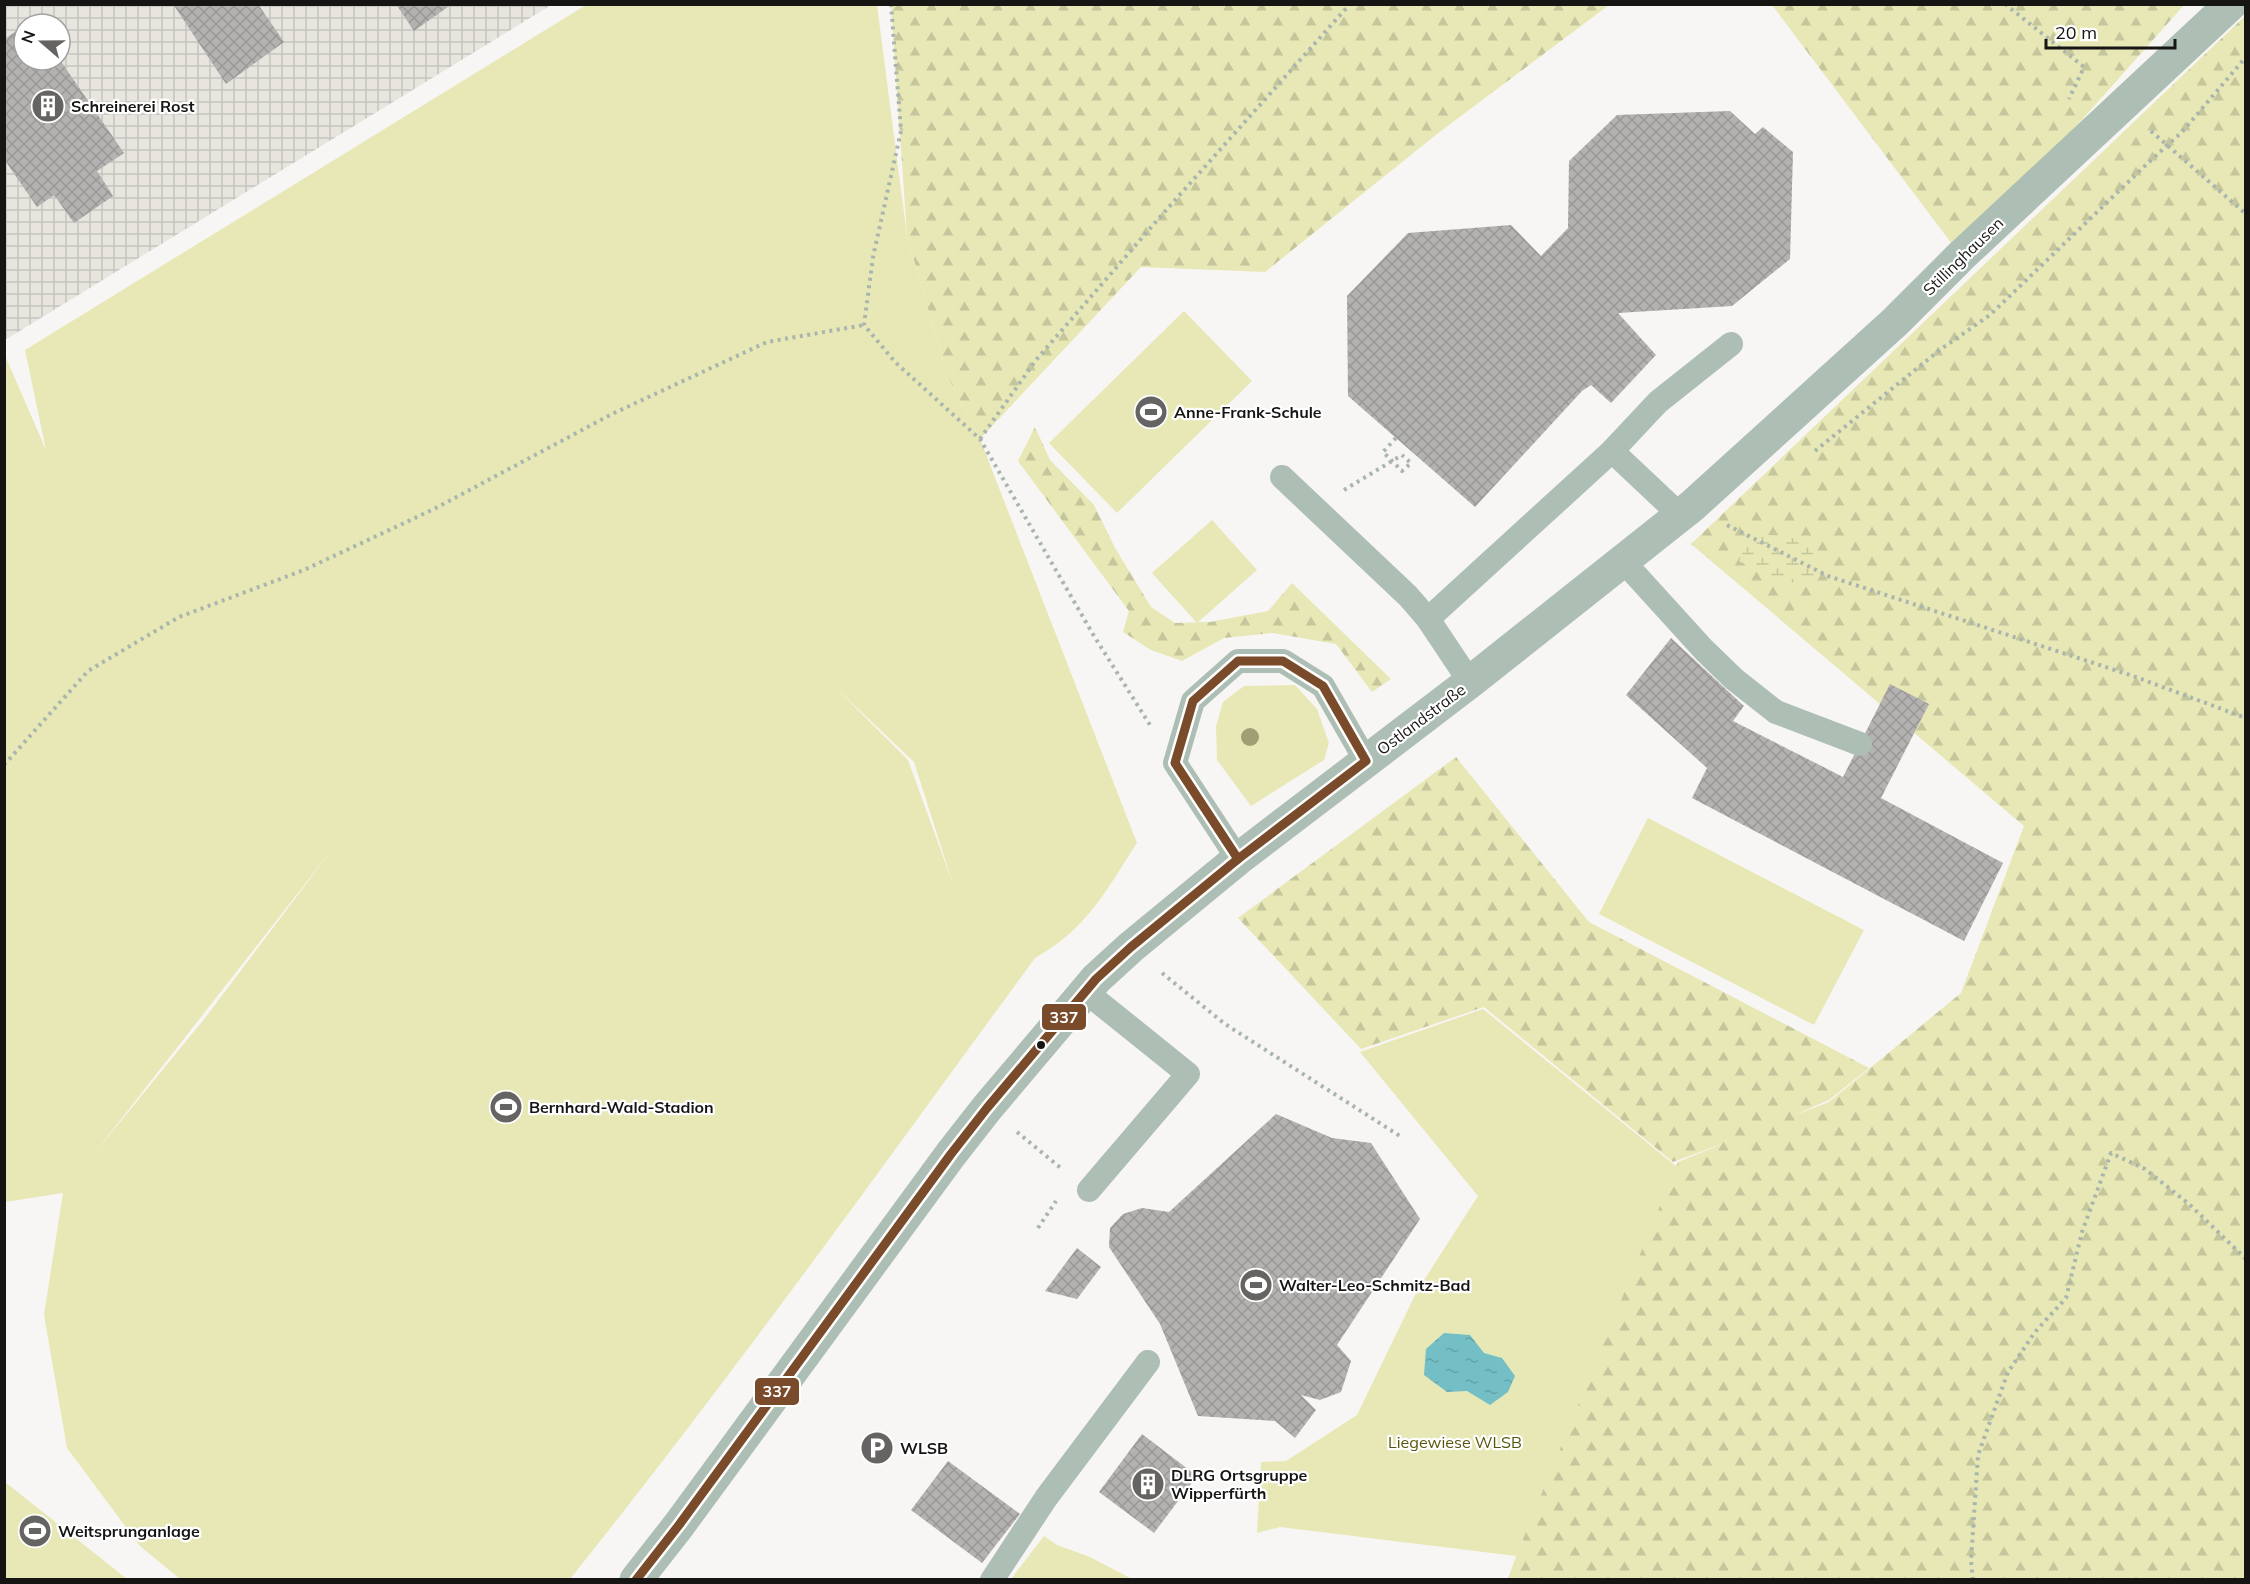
<svg xmlns="http://www.w3.org/2000/svg" width="2250" height="1584" viewBox="0 0 2250 1584" font-family="Mulish,sans-serif">
	<style>
		.industrial { fill: url(#industrial-grid); fill-rule: evenodd }
		.green { fill: #e7e8b5; fill-rule: evenodd }
		.forest { fill: url(#forest-firs) }
		.wetland { fill: url(#wetland-marsh) }
		.water { fill: url(#water-ripples) }
		.building { fill: url(#building-cross-hatch) }
		.lines { fill: none; stroke-linecap: round; stroke-linejoin: round }
		.path { stroke: #aab5ae; stroke-width: 4; stroke-dasharray: 3 4.5; stroke-linecap: butt }
		.lane { stroke: #adbeb4; stroke-width: 24 }
		.street { stroke: #adbeb4; stroke-width: 33 }
		.path-bridge { stroke: #aab5ae; stroke-width: 4; stroke-dasharray: 3 4.5; stroke-linecap: butt }
		.bus-1-casing { stroke: #fff; stroke-width: 14 }
		.bus-1 { stroke: #7a4b2a; stroke-width: 9 }
		.tree { fill: #9e9f74 }
		.bus-dot { fill: #161514; stroke: #fff; stroke-width: 2 }
		.labels { text-anchor: middle; stroke-width: 4.5; stroke-linejoin: round; paint-order: stroke }
		.poi-label { font-size: 16px; font-weight: bold; fill: #161514; stroke: #fff; text-anchor: start }
		.street-label { font-size: 16px; fill: #161514; stroke: #fff }
		.park-label { font-size: 16px; fill: #56570c; stroke: #fff }
		.line-badge { stroke: #fff; stroke-width: 2 }
		.badge-label { font-size: 16px; text-anchor: middle; font-weight: bold; fill: #fff }
	</style>
	<defs>
		<pattern id="industrial-grid" width="8" height="8" patternUnits="userSpaceOnUse" patternTransform="scale(1.5)"><rect width="8" height="8" fill="#e8e5df"/><path d="M0 4h8M4 0v8" fill="none" stroke="#c6c4be"/></pattern>
		<pattern id="forest-firs" width="22" height="20" patternUnits="userSpaceOnUse" patternTransform="scale(1.5)"><rect width="22" height="20" fill="#e7e8b5"/><path d="M5 1l3.5 6h-7zM16 11l3.5 6h-7z" fill="#c5c69b"/></pattern>
		<pattern id="wetland-marsh" width="20" height="14" patternUnits="userSpaceOnUse" patternTransform="scale(1.5)"><rect width="20" height="14" fill="#e7e8b5"/><path d="M1 5h8M5 5V1M11 12h8M15 12V8" fill="none" stroke="#c5c69b"/></pattern>
		<pattern id="water-ripples" width="26" height="14" patternUnits="userSpaceOnUse" patternTransform="scale(1.5)"><rect width="26" height="14" fill="#73bfc5"/><path d="M2 4q2-2 4 0t4 0M15 11q2-2 4 0t4 0" fill="none" stroke="#63a3a8"/></pattern>
		<pattern id="building-cross-hatch" width="8" height="8" patternUnits="userSpaceOnUse" patternTransform="scale(1.5)"><rect width="8" height="8" fill="#b3b2b1"/><path d="M0 0l8 8M0 8l8-8" fill="none" stroke="#999897"/></pattern>
	</defs>
	<rect width="100%" height="100%" fill="#f7f6f4"/>
	<path class="industrial" d="M5,5H551L5,340ZM24,24H60V60H24Z"/>
	<g class="green">
		<path d="M586,5H877L907,236L948,377L980,439L1137,843C1105,892 1087,929 1035,958C882,1167 731,1378 570,1579H180L140,1546L67,1448L44,1315L63,1193L5,1202L4,353L46,450L25,350ZM834,686L914,762L953,884L908,760ZM334,847L205,1018L93,1155Z"/>
		<path d="M1184,311L1252,381L1117,513L1049,443Z"/>
		<path d="M1212,520L1257,570L1197,623L1152,573Z"/>
		<path d="M1295,685L1317,709L1329,743L1324,760L1251,806L1217,760L1216,726L1223,702L1244,686Z"/>
		<path d="M1648,818L1864,930L1814,1025L1599,914Z"/>
		<path d="M1483,1009L1677,1167L1516,1556L1280,1527L1257,1533L1261,1462L1286,1461L1357,1415L1417,1291L1478,1196L1360,1052Z"/>
		<path d="M4,1482H5L127,1579H5Z"/>
		<path d="M1044,1536L1057,1545L1090,1557L1132,1579H1011Z"/>
	</g>
	<g class="forest">
		<path d="M891,5V4L1609,5L1437,134L1265,272L1141,267L980,439L948,377L907,236Z"/>
		<path d="M1772,5H2184L1961,256Z"/>
		<path d="M2245,16V1579H1508L1516,1556L1678,1162L1727,1142L1673,1162L1484,1007L1361,1049L1238,918L1456,757L1589,922L1869,1068L1829,1100L1790,1117L1829,1102L1961,993L2024,826L1691,544Z"/>
		<path d="M1035,427L1050,460L1094,505L1115,548L1151,607L1175,623L1210,622L1268,611L1292,583L1391,679L1372,692L1336,644L1273,633L1224,638L1182,661L1151,650L1123,632L1129,611L1018,461Z"/>
	</g>
	<path class="wetland" d="M1751,533L1790,537L1812,547L1817,585L1779,581L1739,561Z"/>
	<path class="water" d="M1444,1333L1470,1335L1484,1353L1502,1358L1515,1376L1508,1392L1490,1405L1467,1391L1447,1392L1424,1375L1426,1349Z"/>
	<g class="building">
		<path d="M173,4H258L284,42L226,84Z"/>
		<path d="M396,4H452L414,31Z"/>
		<path d="M24,26V60H60L124,153L97,171L113,196L74,223L54,195L37,207L4,159V35L6,38Z"/>
		<path d="M1730,111L1755,134L1763,127L1793,152L1790,259L1732,306L1618,313L1656,355L1611,403L1591,385L1582,391L1475,507L1348,396L1347,296L1408,233L1511,225L1541,256L1568,228L1569,161L1617,115Z"/>
		<path d="M1671,638L1744,706L1733,721L1843,777L1890,684L1929,704L1881,798L2003,863L1964,941L1692,798L1707,768L1626,695Z"/>
		<path d="M1276,1114L1332,1138L1371,1143L1420,1219L1337,1345L1351,1361L1341,1392L1320,1400L1301,1395L1316,1410L1295,1438L1275,1421L1198,1416L1160,1324L1109,1247L1110,1228L1123,1214L1142,1208L1169,1212Z"/>
		<path d="M1077,1248L1101,1267L1077,1299L1045,1291Z"/>
		<path d="M1142,1434L1197,1476L1154,1533L1099,1492Z"/>
		<path d="M948,1461L1020,1514L982,1563L911,1510Z"/>
	</g>
	<g class="lines">
		<g class="path">
			<path d="M891,4L901,131L873,257L864,325L895,362L980,439L1094,636L1150,725"/>
			<path d="M2005,4L2084,67L2069,99"/>
			<path d="M2151,131L2246,214"/>
			<path d="M980,439L1036,360L1160,217L1350,4"/>
			<path d="M1815,451L1941,349L1990,315L2149,162L2182,132L2246,57"/>
			<path d="M1344,490L1402,455"/>
			<path d="M1727,525L1828,576L2133,676L2246,718"/>
			<path d="M4,765L88,671L179,617L304,570L434,509L612,414L767,342L864,325"/>
			<path d="M1162,973L1225,1024L1403,1138"/>
			<path d="M1017,1132L1062,1169"/>
			<path d="M1038,1228L1056,1201"/>
			<path d="M1973,1580L1971,1561L1978,1455L2008,1372L2035,1332L2066,1298L2082,1232L2111,1153L2145,1169L2189,1204L2246,1259"/>
		</g>
		<g class="lane">
			<path d="M1612,451L1658,402L1731,344"/>
			<path d="M1282,477L1408,596L1428,619L1612,451L1680,515"/>
			<path d="M1624,562L1704,650L1734,679L1776,712L1860,744"/>
			<path d="M1428,619L1470,682"/>
			<path d="M1238,859L1175,763L1193,701L1238,661H1283L1323,686L1366,761"/>
			<path d="M1086,992L1188,1074L1089,1190"/>
			<path d="M992,1580L1046,1498L1148,1362"/>
		</g>
		<path class="street" d="M636,1580L679,1525L951,1154L987,1108L1096,979L1131,947L1238,859L1470,682L1692,506L1895,322L1961,256L2231,4"/>
		<path class="path-bridge" d="M1396,438L1383,452L1402,471L1411,463L1402,455"/>
		<g class="bus-1-casing">
			<g id="bus-1">
				<path d="M1238,661H1283L1323,686L1366,761L1238,859L1175,763L1193,701Z"/>
				<path d="M636,1580L679,1525L951,1154L987,1108L1096,979L1131,947L1238,859"/>
			</g>
		</g>
		<use href="#bus-1" class="bus-1"/>
	</g>
	<circle class="tree" cx="1250" cy="737" r="9"/>
	<defs>
		<g id="building-disc" transform="scale(1.725)"><circle r="9.5" fill="#656462" stroke="#fff"/><path d="M-4-6H4V6H1V3H-1V6H-4ZM-2.5-4.3h1.7v1.8h-1.7ZM.8-4.3h1.7v1.8H.8ZM-2.5-1h1.7V.8h-1.7ZM.8-1h1.7V.8H.8Z" fill="#fff"/></g>
		<g id="stadium-disc" transform="scale(1.725)"><circle r="9.5" fill="#656462" stroke="#fff"/><path d="M0-5a6.5 5 0 1 0 0 10a6.5 5 0 1 0 0-10ZM-3.5-1.8h7v3.6h-7Z" fill="#fff"/></g>
		<g id="parking-disc" transform="scale(1.725)"><circle r="9.5" fill="#656462" stroke="#fff"/><path d="M-3.5-5.5H1a3.5 3.5 0 0 1 0 7H-1V5.5H-3.5ZM-1-3.4V-.6H.8a1.4 1.4 0 0 0 0-2.8Z" fill="#fff"/></g>
	</defs>
	<g fill-rule="evenodd">
		<use href="#building-disc" x="48" y="106"/>
		<use href="#stadium-disc" x="1151" y="412"/>
		<use href="#stadium-disc" x="506" y="1107"/>
		<use href="#stadium-disc" x="1256" y="1285"/>
		<use href="#parking-disc" x="877" y="1448"/>
		<use href="#building-disc" x="1148" y="1484"/>
		<use href="#stadium-disc" x="35" y="1531"/>
	</g>
	<circle class="bus-dot" cx="1041" cy="1045" r="5"/>
	<g class="labels">
		<g class="poi-label">
			<text x="71" y="112">Schreinerei Rost</text>
			<text x="1174" y="418">Anne-Frank-Schule</text>
			<text x="529" y="1113">Bernhard-Wald-Stadion</text>
			<text x="1279" y="1291">Walter-Leo-Schmitz-Bad</text>
			<text x="900" y="1454">WLSB</text>
			<text x="1171" y="1481">DLRG Ortsgruppe<tspan x="1171" dy="18">Wipperfürth</tspan></text>
			<text x="58" y="1537">Weitsprunganlage</text>
		</g>
		<g class="street-label">
			<text transform="translate(1963 256) rotate(-44)" y="6">Stillinghausen</text>
			<text transform="translate(1421 719) rotate(-37)" y="6">Ostlandstraße</text>
		</g>
		<g class="park-label">
			<text x="1455" y="1448">Liegewiese WLSB</text>
		</g>
	</g>
	<g class="line-badge">
		<rect x="1041" y="1003" width="46" height="28" rx="6" fill="#7a4b2a"/>
		<rect x="754" y="1377" width="46" height="29" rx="6" fill="#7a4b2a"/>
	</g>
	<g class="badge-label">
		<text x="1064" y="1023">337</text>
		<text x="777" y="1397">337</text>
	</g>
	<rect width="2250" height="1584" fill="none" stroke="#161514" stroke-width="12"/>
	<g transform="translate(42 42) rotate(290)"><circle r="28" fill="#ffffff" stroke="#a2a1a1" stroke-width="1.5"/>
	<path d="M0-4.5L10 22L0 15L-10 22Z" fill="#656462"/>
	<text y="-9" font-size="16" font-weight="bold" text-anchor="middle" fill="#161514">N</text>
	</g>
	<path d="M2046 39v9h129v-9" fill="none" stroke="#161514" stroke-width="3"/>
	<text x="2055" y="39" font-size="18" fill="#161514" stroke="#ffffff" stroke-width="4.5" paint-order="stroke">20 m</text>
</svg>
